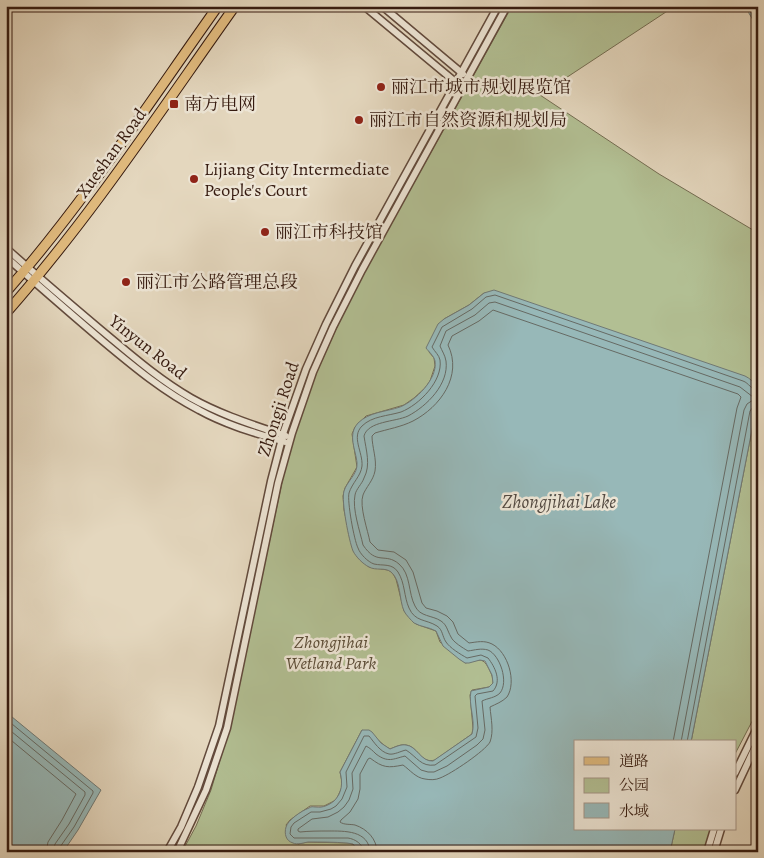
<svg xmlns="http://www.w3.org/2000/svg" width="764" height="858" viewBox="0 0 764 858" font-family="Alegreya,'Noto Serif SC',serif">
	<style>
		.green { fill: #b2bf93; stroke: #746d52 }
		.water { fill: #97b8b8; stroke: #707975 }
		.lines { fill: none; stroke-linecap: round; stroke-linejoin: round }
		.shore { stroke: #666a64; stroke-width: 1 }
		.minor-casing { stroke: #624a3c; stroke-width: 9 }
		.major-casing { stroke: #361b10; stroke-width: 11 }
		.minor { stroke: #ede5d5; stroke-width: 6 }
		.major { stroke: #e2bc7f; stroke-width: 9 }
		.poi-dot { fill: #8f2418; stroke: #ede5d5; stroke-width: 2 }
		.labels { text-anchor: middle; stroke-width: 5; stroke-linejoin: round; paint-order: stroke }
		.poi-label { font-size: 18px; fill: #361b10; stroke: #ede5d5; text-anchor: start }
		.street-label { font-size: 18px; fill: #361b10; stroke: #ede5d5 }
		.park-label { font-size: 18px; font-style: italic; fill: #5b4c37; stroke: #ede5d5 }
		.water-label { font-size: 19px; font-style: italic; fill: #534a42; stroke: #ede5d5 }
	</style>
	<rect width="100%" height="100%" fill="#e4d7be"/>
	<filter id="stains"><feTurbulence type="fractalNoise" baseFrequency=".004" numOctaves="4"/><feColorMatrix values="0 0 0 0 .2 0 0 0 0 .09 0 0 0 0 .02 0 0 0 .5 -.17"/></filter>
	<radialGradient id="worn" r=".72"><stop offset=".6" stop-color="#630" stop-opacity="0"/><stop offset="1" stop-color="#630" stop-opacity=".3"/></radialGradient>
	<g class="green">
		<path d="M512,6H675L540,95L659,174L758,233V390L755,384L484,293L469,305L444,319L429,352L434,358L435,366L430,381L425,388L414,398L404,405L366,416L355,427L352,434L357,467L345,488L343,496L344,510L353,550L363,562L369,567L388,570L392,572L396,579L404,611L416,624L436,631L440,642L463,661L465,663C480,660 483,656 490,671C492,675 493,678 493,683L489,687L472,690L470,695L473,728L472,734L435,760C420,764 419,747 406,745C401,744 395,747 390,749L385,746L378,740L362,730L340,772L342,782V787L338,796L336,800L324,806H310L290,820L286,825L298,844L307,842L347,843L353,844L359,852H182L196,826L211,790L231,723L285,468L297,425L315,376L350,298Z"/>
		<path d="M758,399V710L735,754V742H691Z"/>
		<path d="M675,829H711L704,852H670Z"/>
	</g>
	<g class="water">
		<path d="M747,6H758V36L753,20L747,10Z"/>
		<path d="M494,290L745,376C755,381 758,388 758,399L691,742H575V829H675L670,852H359L353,844L347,843C334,842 321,842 308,842C303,843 297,845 293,843C286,841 284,834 286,827C288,820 301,811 309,808C312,806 312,807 316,807C323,808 329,805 334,801C342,793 343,783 340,772L362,730H369L372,732L381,743L390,749C395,747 401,744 406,745C417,746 421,762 433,761L472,734C476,720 468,705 471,691L489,687L493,683L492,675L485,661L480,660L469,663H465L459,659L443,646L436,631C429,627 421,627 414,623C411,620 406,615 404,611C399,600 401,580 391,572C385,567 376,571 369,567C363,564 356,557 353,551C349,541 341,501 344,491C347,481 358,474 357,463C356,450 347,435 358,423C369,412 385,412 400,407C415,401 438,379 435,361C434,356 429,352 426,348L438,324L444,319L469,305L484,293Z"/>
		<path d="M6,712L101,790L78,830L63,852H6Z"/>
	</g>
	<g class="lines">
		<g class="shore">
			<path d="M6,719L93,791V793L74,827L60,847L59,852"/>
			<path d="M6,727L85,792V795L69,824L55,844L53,852"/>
			<path d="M6,736L76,794L62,820L48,842L46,852"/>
			<path d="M687,742L750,411L753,407L758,406"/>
			<path d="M364,852C363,844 355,839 348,838H294L290,834L291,827L294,823L311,812H320L331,809L336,806L342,799L347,787L346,772L364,736H369C374,742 380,752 389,754C394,755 401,751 406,750C417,757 421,767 435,765L476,737L478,728L475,696L477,694L493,691C502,681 495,667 488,658L481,655L467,658C460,654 450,648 446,642C442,636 443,630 437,626C426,619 415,622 409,608C404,597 405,583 398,572C392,563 383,566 374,564C368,562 360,554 358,548C354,540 347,501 349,493C352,483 361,476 362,466C363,452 351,437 362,426C372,416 388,416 401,412C419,405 443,381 440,360C439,355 435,352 432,347L442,327L472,309L486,297L495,295L743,381C749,383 751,390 758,390"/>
			<path d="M370,852C369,830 344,831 328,831C319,831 309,831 300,832L298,831V829L312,819L328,817L338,812L344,807L349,800L353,789L352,773L366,746C370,748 373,751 376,754C388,763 393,759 405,756L421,770L428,772H434L447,766L477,745L483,739L485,730L482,701C488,698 495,698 500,693C509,682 500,655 488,650C481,648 475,650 468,651C463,648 453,642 451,637C447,630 447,625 441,621C432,615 420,617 415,606C408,593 411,574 399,564C385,552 377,566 363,545C360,531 352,509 355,495C356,489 362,484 364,478C371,465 366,450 364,436C368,421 395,422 408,416C427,406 449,384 446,361C445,355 442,351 440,346L446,331L475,315L489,303L495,302L740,387L753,397V400L747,404L744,410L681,742"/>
			<path d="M377,852C377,839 367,829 355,825C350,824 344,825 340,822L341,820L350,812L358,799L360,789V774L368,759L370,758C383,768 388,768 403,765C410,770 416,778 425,779C430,780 436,780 440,778C451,774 485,751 490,742C494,731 491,719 490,707C496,704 502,702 507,697C517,682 508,652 492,644C484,640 477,642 469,643L458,634L453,622L447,616L437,611L426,608L422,603L413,572L406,560L394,552L378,550L370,542C368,531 359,506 363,495C366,487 373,481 375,471C377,459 372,447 372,436L375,433C388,429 401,427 413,421C440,407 463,376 448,345L452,336L479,321L493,310L738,394L741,397L737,408L673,742"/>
		</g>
		<g class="minor-casing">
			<g id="minor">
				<path d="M364,6L459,85"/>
				<path d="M382,6L463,74"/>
				<path d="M6,248C37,276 69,303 101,330C130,354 158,379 191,398C221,415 254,425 286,436"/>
				<path d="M6,257C39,286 71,314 104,342C134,367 164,392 199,410C226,425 255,433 285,442"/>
				<path d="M735,773L758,726"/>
				<path d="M735,790L758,741"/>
				<path d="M167,852L181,827L198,787L219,726L271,481L284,431L306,369L326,324L355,266L498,6"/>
				<path d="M177,852L206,790L227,728L278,483L292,433L313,372L333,327L362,270L507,6"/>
				<path d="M707,852L714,829"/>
				<path d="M714,852L721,829"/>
			</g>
		</g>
		<g class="major-casing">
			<g id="major">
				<path d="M6,292C84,203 149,103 218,6"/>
				<path d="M6,313C91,217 161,110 235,6"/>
			</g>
		</g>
		<use href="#minor" class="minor"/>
		<use href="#major" class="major"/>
	</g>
	<g class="poi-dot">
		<circle cx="381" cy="87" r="5"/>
		<rect x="169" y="99" width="10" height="10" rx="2.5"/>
		<circle cx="359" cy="120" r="5"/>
		<circle cx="194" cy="179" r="5"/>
		<circle cx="265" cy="232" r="5"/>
		<circle cx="126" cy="282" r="5"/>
	</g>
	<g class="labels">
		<g class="poi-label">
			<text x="391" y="93">丽江市城市规划展览馆</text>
			<text x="184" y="110">南方电网</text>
			<text x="369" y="126">丽江市自然资源和规划局</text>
			<text x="204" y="175">Lijiang City Intermediate<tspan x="204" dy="21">People's Court</tspan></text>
			<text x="275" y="238">丽江市科技馆</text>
			<text x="136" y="288">丽江市公路管理总段</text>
		</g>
		<g class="street-label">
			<text transform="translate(111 153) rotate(-54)" y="6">Xueshan Road</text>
			<text transform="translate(148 347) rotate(38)" y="6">Yinyun Road</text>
			<text transform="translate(278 409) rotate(-72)" y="6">Zhongji Road</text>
		</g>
		<g class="park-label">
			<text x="331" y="648">Zhongjihai<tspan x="331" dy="21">Wetland Park</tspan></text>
		</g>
		<g class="water-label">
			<text x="559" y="508">Zhongjihai Lake</text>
		</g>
	</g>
	<rect width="764" height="858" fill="none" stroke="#e4d7be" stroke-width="25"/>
	<rect x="8" y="8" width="749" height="843" fill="none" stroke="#361b10" stroke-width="2.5"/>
	<rect x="12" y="12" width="739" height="833" fill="none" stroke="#361b10"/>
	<rect x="574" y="740" width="162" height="90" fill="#ede5d5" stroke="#a49486"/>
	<rect x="584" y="757" width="25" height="8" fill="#e2bc7f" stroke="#a49486"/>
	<text x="619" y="766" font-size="15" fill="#361b10">道路</text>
	<rect x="584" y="778" width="25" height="15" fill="#b2bf93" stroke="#a49486"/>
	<text x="619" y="790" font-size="15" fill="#361b10">公园</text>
	<rect x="584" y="803" width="25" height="15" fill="#97b8b8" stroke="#a49486"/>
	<text x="619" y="816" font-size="15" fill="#361b10">水域</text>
	<rect width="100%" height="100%" filter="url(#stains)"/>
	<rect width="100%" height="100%" fill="url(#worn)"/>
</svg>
